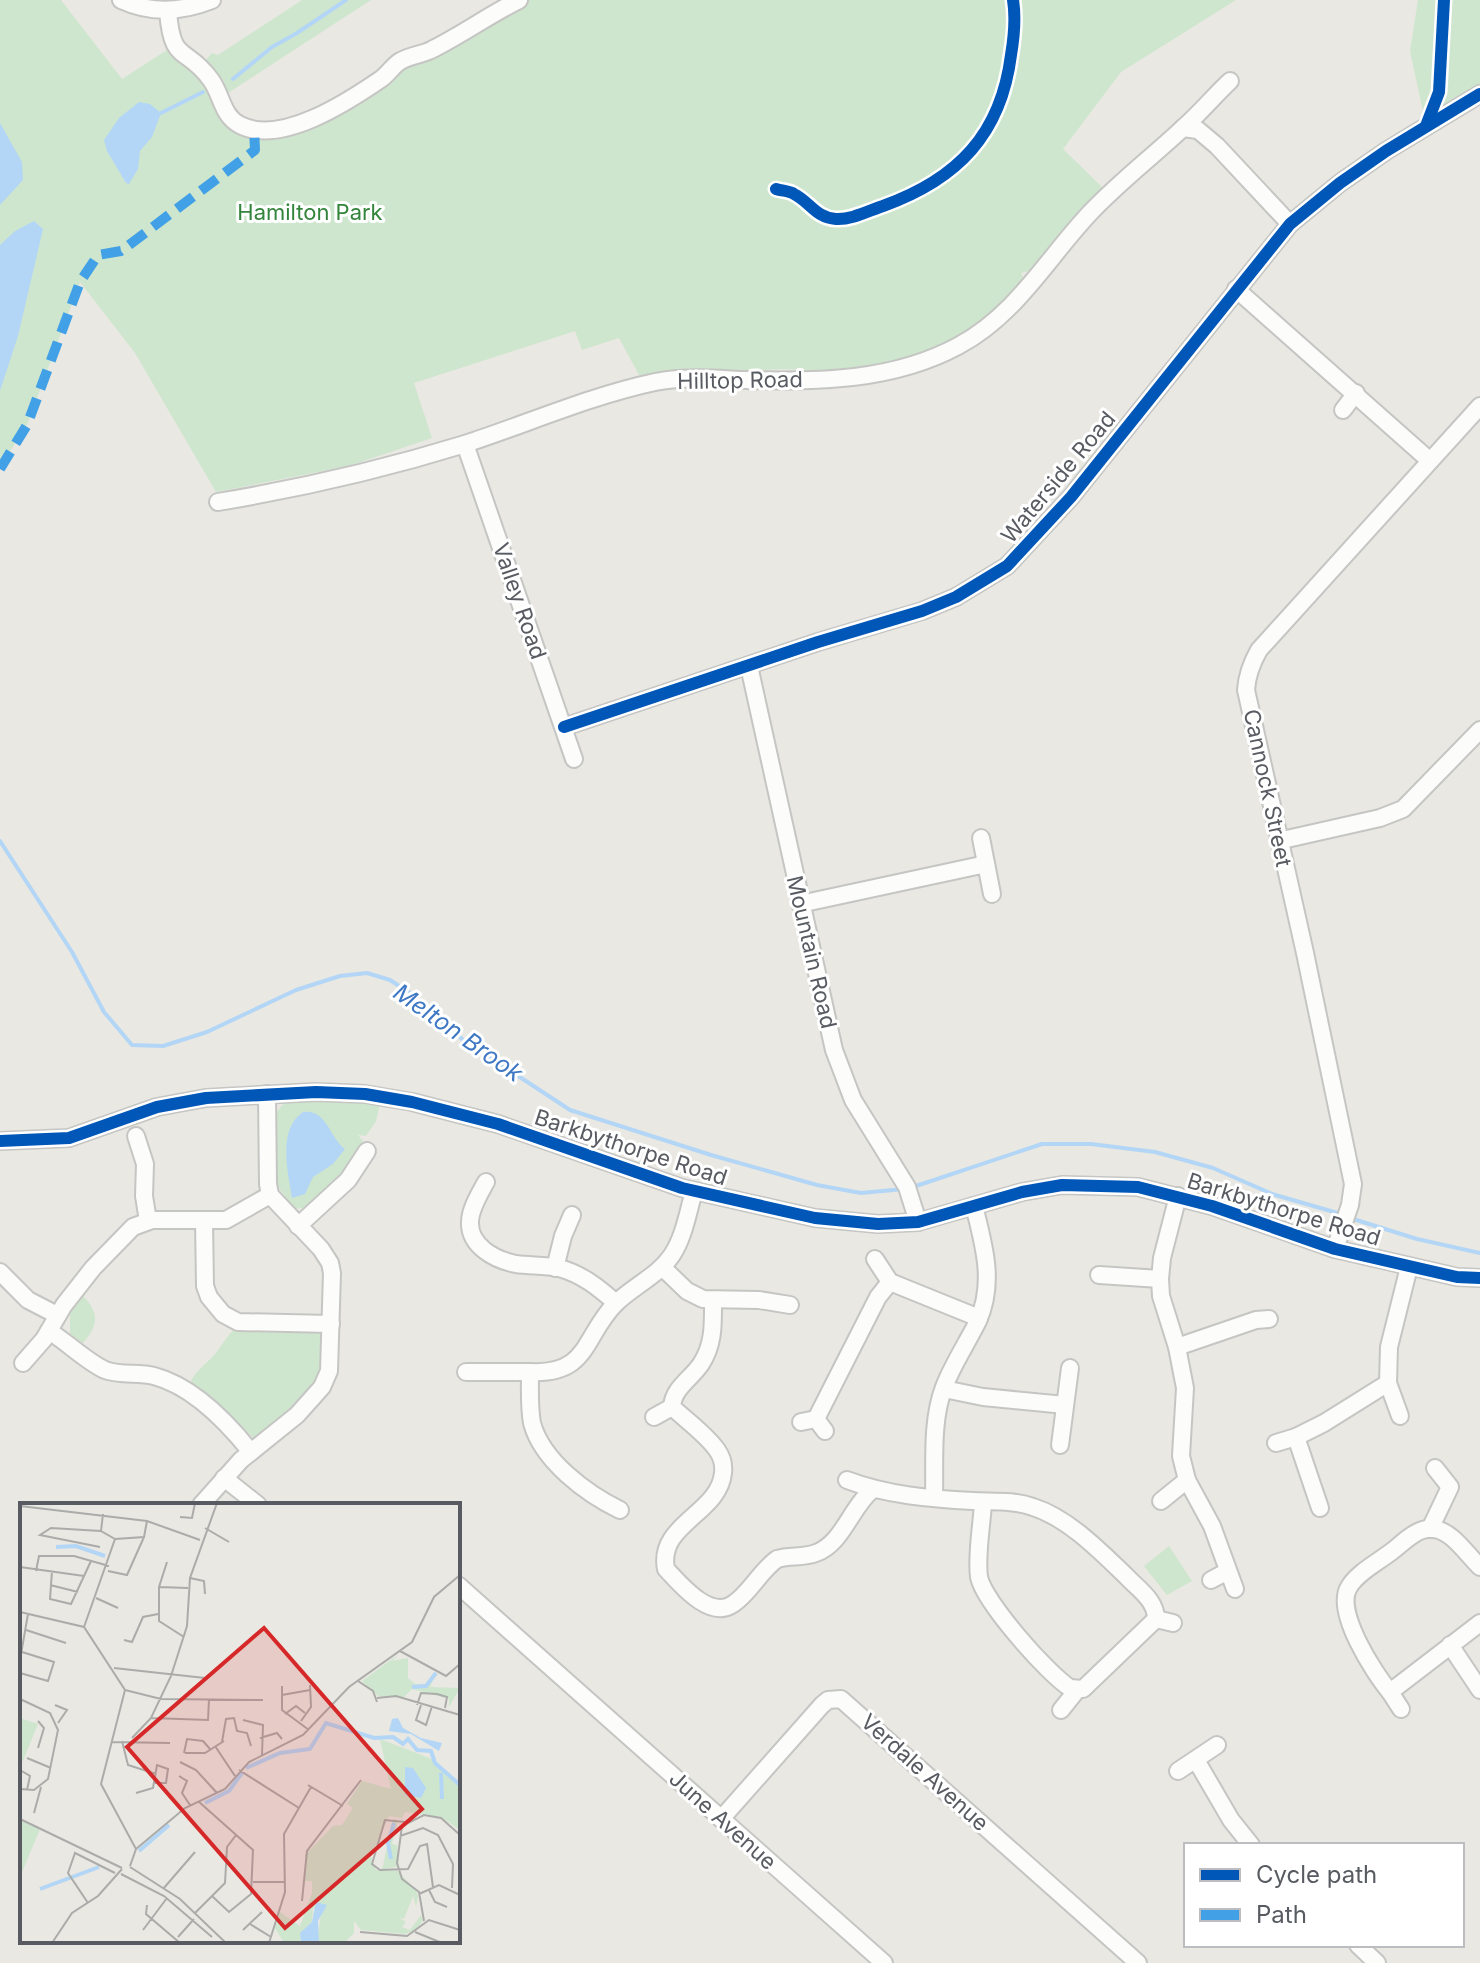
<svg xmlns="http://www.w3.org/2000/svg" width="1480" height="1963" viewBox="0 0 1480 1963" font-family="Inter,sans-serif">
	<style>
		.green { fill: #cfe6ce }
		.water { fill: #b3d6f6 }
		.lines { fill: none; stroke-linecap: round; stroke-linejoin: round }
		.stream { stroke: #b3d6f6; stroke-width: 4 }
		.minor-casing { stroke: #c5c6c4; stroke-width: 20 }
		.minor { stroke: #fcfcfb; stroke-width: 16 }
		.quiet { stroke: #42a1e6; stroke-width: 10; stroke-dasharray: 20 10; stroke-linecap: butt }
		.cycleway-casing { stroke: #fff; stroke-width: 17 }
		.cycleway { stroke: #0057b8; stroke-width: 12 }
		.labels { text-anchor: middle; stroke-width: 6; stroke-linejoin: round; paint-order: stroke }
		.park-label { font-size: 22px; fill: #33853c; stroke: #fff }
		.street-label { font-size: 22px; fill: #585b61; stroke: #fff }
		.water-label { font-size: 24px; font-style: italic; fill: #3e77c3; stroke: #fff }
		.inset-river { fill: none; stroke: #b3d6f6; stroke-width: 4 }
		.inset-road { fill: none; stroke: #abacaa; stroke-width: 2 }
		.view { fill: #d62828; fill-opacity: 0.15; stroke: #d62828; stroke-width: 4 }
		.inset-edge { fill: none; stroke: #585b61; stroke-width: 4 }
	</style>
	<rect width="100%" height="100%" fill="#e9e8e2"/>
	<g class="green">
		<path d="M0,0H61L122,79L167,50C176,62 190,68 200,79C227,109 211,143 272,134L529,0H1236L1121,72L1063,149L1104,189L1047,266L1021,273L1029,288L980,332L886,373L785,369L639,375L619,338L582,350L575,331L414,383L432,438L349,466L216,492L135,353L80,282L27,425L0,467Z"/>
		<path d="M302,0H371L228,93L220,77L205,61L212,53L218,55Z"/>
		<path d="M1418,0H1480V93L1431,119L1428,113L1426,126L1410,51Z"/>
		<path d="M346,1101L380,1104L376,1121L366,1136L358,1135L363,1141L343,1172L303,1208L295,1209L277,1186V1112L282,1105L291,1102Z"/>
		<path d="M83,1296C100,1313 98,1326 83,1343L70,1334V1312Z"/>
		<path d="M236,1327L314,1331L322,1335C322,1346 323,1358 321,1368C315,1392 275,1425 254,1438L190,1383C196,1369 207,1364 216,1353C222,1344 228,1335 236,1327Z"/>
		<path d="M1169,1546L1192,1581L1167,1595L1144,1566Z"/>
	</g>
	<g class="water">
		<path d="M139,102L150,104L161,113L152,137L140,151L138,169L129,184L126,183L107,151L104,140L119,118Z"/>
		<path d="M0,123L22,162L23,180L0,205Z"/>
		<path d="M34,221L43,229L18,336L0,391V245L15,231Z"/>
		<path d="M303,1112C327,1109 329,1137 345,1149L333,1164L313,1177L305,1194L292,1198C288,1171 277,1130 303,1112Z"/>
	</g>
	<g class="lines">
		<g class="stream">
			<path d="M233,79L272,47L297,33L346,0"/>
			<path d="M161,113L203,92"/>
			<path d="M0,841L72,952L104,1012L132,1045L163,1046L207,1032L296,990L340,976L367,973L390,980L413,995L462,1039L570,1110L711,1155L817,1185L861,1193L904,1189"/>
			<path d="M913,1187L1042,1144H1091L1155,1152L1213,1168L1272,1194L1341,1214"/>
			<path d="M1350,1218L1417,1239L1480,1253"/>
		</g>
		<g class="minor-casing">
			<g id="minor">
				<path d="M121,0C151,14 182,12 212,0"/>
				<path d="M168,11C172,65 186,45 211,80C222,95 222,116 240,125C281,146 349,101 381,79C388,74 392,67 399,62C409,55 423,55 433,49C463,34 489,15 519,0"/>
				<path d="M1183,128L1198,130L1217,146L1290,224"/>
				<path d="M1236,289L1429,460"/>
				<path d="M1343,410L1356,393"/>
				<path d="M465,444L574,759"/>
				<path d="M218,502C302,488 384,469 465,444C529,423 590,396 655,382C683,376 717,379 746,380C818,382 893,381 958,346C1016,315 1046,260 1089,214C1118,183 1152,157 1183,128C1200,113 1214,96 1230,81"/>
				<path d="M749,666L834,1050L853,1100L907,1187L918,1222"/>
				<path d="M564,727L818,642L922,611L956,597L1007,566L1071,497L1290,224L1340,183L1386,151L1480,94"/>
				<path d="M981,838L992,894"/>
				<path d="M1278,841L1380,818L1403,809L1480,730"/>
				<path d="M800,904L986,864"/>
				<path d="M136,1136L145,1164L144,1196L148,1221"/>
				<path d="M0,1141L69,1138L157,1107L206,1098L316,1092L365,1094L412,1102L498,1124L682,1188L815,1218L878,1224L918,1222L1022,1192L1062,1185L1138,1187L1212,1206L1335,1249L1457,1277L1480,1278"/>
				<path d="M486,1182C480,1193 470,1209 470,1222C469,1246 495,1260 516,1264C530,1266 545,1265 559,1268C582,1274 599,1288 616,1303"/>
				<path d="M1178,1196L1162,1258L1160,1279L1161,1296L1177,1347L1185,1388L1181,1456L1187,1480L1212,1526L1235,1589"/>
				<path d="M204,1221L205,1286L209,1297L223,1314L238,1322L331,1324"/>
				<path d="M298,1226L348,1180L367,1151"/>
				<path d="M1335,1249L1350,1205L1353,1184L1305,953L1246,690C1247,675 1251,664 1259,650L1480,406"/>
				<path d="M875,1259L890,1282L979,1318"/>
				<path d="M662,1267L687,1291L703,1299L759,1300L790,1305"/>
				<path d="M555,1268L563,1236L572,1215"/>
				<path d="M0,1272L28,1300L57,1315"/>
				<path d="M1099,1275L1160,1279"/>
				<path d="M713,1301C713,1324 714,1344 701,1364C691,1379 673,1388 672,1407C686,1420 707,1435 717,1450C722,1457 724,1465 723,1473C719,1514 657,1524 666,1569C681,1585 710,1620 733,1604C750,1593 760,1571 777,1559C790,1555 803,1558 816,1553C843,1543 851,1507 872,1490"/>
				<path d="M49,1331C67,1342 87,1362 105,1370C121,1376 138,1372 154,1376C192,1386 227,1422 251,1452"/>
				<path d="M1177,1347L1256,1320L1269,1319"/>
				<path d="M23,1363L44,1339L64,1305L93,1268L133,1227L152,1220H226L270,1195"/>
				<path d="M466,1372H530"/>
				<path d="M1388,1383L1400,1416"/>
				<path d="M944,1389L983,1397L1065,1405"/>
				<path d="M654,1417L672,1407"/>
				<path d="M816,1419L878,1297L890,1282"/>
				<path d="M801,1422L816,1419L825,1431"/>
				<path d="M1276,1443L1296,1437"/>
				<path d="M1060,1445L1070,1368"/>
				<path d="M224,1478L258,1505"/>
				<path d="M847,1480C886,1495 931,1499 973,1501C993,1502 1013,1500 1033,1507C1068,1518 1100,1551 1126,1576C1138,1589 1156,1600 1156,1619"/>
				<path d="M934,1497C935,1462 931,1421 944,1387C953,1364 967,1343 978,1321C995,1283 984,1245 974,1206"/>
				<path d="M1161,1501L1187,1480"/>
				<path d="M983,1502C982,1525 976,1554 979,1577C984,1602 1048,1674 1070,1688L1083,1689L1156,1619L1173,1623"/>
				<path d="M201,1505L241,1460L297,1415L322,1387L329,1371L332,1273L330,1263L321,1249L270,1195L268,1184L267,1094"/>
				<path d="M1320,1508L1296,1437L1324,1423L1388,1383L1389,1347L1409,1267"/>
				<path d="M620,1510C587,1494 542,1461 532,1423C529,1407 530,1388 530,1372C589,1375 583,1337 615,1304C633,1286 658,1276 672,1255C684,1237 688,1212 694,1191"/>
				<path d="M1430,1529L1450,1487L1435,1468"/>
				<path d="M1480,1567C1467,1555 1452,1530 1433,1529C1417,1527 1403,1543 1391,1552C1378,1562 1357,1573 1349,1587C1334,1611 1374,1673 1390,1692L1480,1623"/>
				<path d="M1211,1580L1228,1571"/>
				<path d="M458,1585L884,1963"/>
				<path d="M1450,1645L1480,1690"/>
				<path d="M1390,1692L1401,1709"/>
				<path d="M1061,1710L1077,1690"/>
				<path d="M1196,1760L1231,1820L1251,1845"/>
				<path d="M1178,1771L1217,1745"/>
				<path d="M721,1819L822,1705L828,1700L841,1699L1138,1963"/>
				<path d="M1358,1945L1377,1963"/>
			</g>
		</g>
		<use href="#minor" class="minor"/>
		<path class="quiet" d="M0,469L27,425L80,282L98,255L121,251L255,150L254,129"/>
		<g class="cycleway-casing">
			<g id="cycleway">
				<path d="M1426,126L1439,92L1444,0"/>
				<path d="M776,189C782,191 790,191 794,194C810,202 816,218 836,219C851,220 868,211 883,206C958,179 1001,134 1011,55C1014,37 1016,18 1013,0"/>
				<path d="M564,727L818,642L922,611L956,597L1007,566L1071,497L1290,224L1340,183L1386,151L1480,94"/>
				<path d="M0,1141L69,1138L157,1107L206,1098L316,1092L365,1094L412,1102L498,1124L682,1188L815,1218L878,1224L918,1222L1022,1192L1062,1185L1138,1187L1212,1206L1335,1249L1457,1277L1480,1278"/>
			</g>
		</g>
		<use href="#cycleway" class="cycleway"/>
	</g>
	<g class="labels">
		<g class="park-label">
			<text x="310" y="220">Hamilton Park</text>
		</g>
		<g class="street-label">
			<text transform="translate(740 380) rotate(-1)" y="8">Hilltop Road</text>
			<text transform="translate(1058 477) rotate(-50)" y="8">Waterside Road</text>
			<text transform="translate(520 601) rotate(71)" y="8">Valley Road</text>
			<text transform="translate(1268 788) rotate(78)" y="8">Cannock Street</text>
			<text transform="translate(812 952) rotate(77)" y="8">Mountain Road</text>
			<text transform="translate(631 1147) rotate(18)" y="8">Barkbythorpe Road</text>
			<text transform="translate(1284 1209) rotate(17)" y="8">Barkbythorpe Road</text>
			<text transform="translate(925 1772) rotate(42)" y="8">Verdale Avenue</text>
			<text transform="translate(723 1820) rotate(42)" y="8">June Avenue</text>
		</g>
		<g class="water-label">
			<text transform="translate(458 1033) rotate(35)" y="8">Melton Brook</text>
		</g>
	</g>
	<g transform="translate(20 1503)">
		<rect width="440" height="440" fill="#e9e8e2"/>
		<path d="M379,151L372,158L388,155V175L395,181H406L417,168L410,184L440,185L429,204V196L392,186L383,195L358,193L342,178ZM0,215L18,221L3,258L0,257ZM360,236L412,256L440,284V327L421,314L385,309L382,315L369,313L351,354L356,367L378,368L396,387L398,394L396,404L393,393L384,416L378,414L386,419L382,424L390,427L401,412L403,417L397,426L385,431L341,427L334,418V430L324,440H297L301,410L293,405L292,419L280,430L281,440H264L255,425L260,409L280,423L292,390V378H285V352L313,323L322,322L333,305L327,301L342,278L371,286ZM373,316L378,317L372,341L377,342L379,363L362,367ZM0,317L20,326L0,374Z" fill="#cfe6ce"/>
		<path d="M378,215L383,225L401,235L422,240L419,248L391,231L369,228L372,216ZM385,264L393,265L406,285L401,295L385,292ZM296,399L307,402L298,418L299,440H281L280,430L292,419Z" fill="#b3d6f6"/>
		<path class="inset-river" d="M36,44L56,43L85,53M392,184L406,183L416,170M226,265L260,250L290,246L306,220L354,235L373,234L383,241L388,236L397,247L411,248L415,260L440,282M421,270L422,296M185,300L209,288L222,270M119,348L149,322M371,356L368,340L374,320M20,386L79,364"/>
		<path class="inset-road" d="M0,3L127,18L180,37M83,11L81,28L95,36M160,14L172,15L175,0M185,25L209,39M95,36L124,34L127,18M80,44L20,32L31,25L81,28M147,59L139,84V118L164,134M0,64L64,73M16,68L19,53H54L89,63M32,68L30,96L51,101L71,58M88,68L107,72L124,34M170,75L184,78L185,91M30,82L58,89M139,84L168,85M76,95L98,105M0,109L64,124L105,187L81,281L116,346L110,363M64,124L95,36M6,127L46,140M104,137L112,139L123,114L138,111M380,148L426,173L440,161M0,157L8,111M94,165L185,175M0,170L28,178L34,159L2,149M338,178L353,188L357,199M262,183V207L289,227M105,187L141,196L243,197M262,192L290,187M357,195L376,193L440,212M0,196L30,210L38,227L28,276L14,287L0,286M35,202L47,207L38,220M397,202L401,190L417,191L427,194L425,205M401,202L396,217L406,222L412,203M265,211L276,203L285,210M131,215L188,217L189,196M223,217L243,222L242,252M281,218L291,204L290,182M112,235L131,215L151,173L167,123L170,75L197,0M240,235L257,230L262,236M102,238L108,262L136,271M92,239L150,240M202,239L206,216L214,215L217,228L227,230L231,243M195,243L215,273M18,245L24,225L18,218M164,250L167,236L183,238L190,246M165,250H185L204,238M7,255L31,265M160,259L176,267L197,290M0,267L10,273L7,287M219,267L279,305M159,273L167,278L162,290L170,302M288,282L323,303M116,290L133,285L137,262L148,266L146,280H134M178,298L233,347L231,391L209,409L192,393M14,310L21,284M0,316L102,365M385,319L365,317L352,361L360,367L388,366L400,343L407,341L413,384M380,333L403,325L418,332L433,361L432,385M116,346L165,305L205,286L229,259L283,232L329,184L392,139L414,94L440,72M110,364L160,396L206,440M101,371L144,393L192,434M233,379H264M143,386L175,349M409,387L415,399L427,404M399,391L419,382L440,392M282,398L287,348L341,277M68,400L48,370L55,350L95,370M127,402L126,411L160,440M175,410L205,380L207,344L216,332M404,418L399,389L382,376L377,360L382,323L404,312L421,315L440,332M230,421L251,434M123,427L147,395M223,427L242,409M340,429L387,433L409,417L440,427M395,429L422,440M158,434L174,416M32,440L52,410L78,393L102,366M249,440L265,389L264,331L291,284"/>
		<path class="view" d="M244,125L402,306L265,425L107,244Z"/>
		<rect width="440" height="440" class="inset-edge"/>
	</g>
	<rect x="1184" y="1843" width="280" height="104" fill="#ffffff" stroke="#bcbdc0" stroke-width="2"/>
	<rect x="1200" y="1869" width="40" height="12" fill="#0057b8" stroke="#bcbdc0" stroke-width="2"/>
	<text x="1256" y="1883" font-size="24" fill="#585b61">Cycle path</text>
	<rect x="1200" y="1909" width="40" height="12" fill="#42a1e6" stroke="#bcbdc0" stroke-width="2"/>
	<text x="1256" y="1923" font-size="24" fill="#585b61">Path</text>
</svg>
